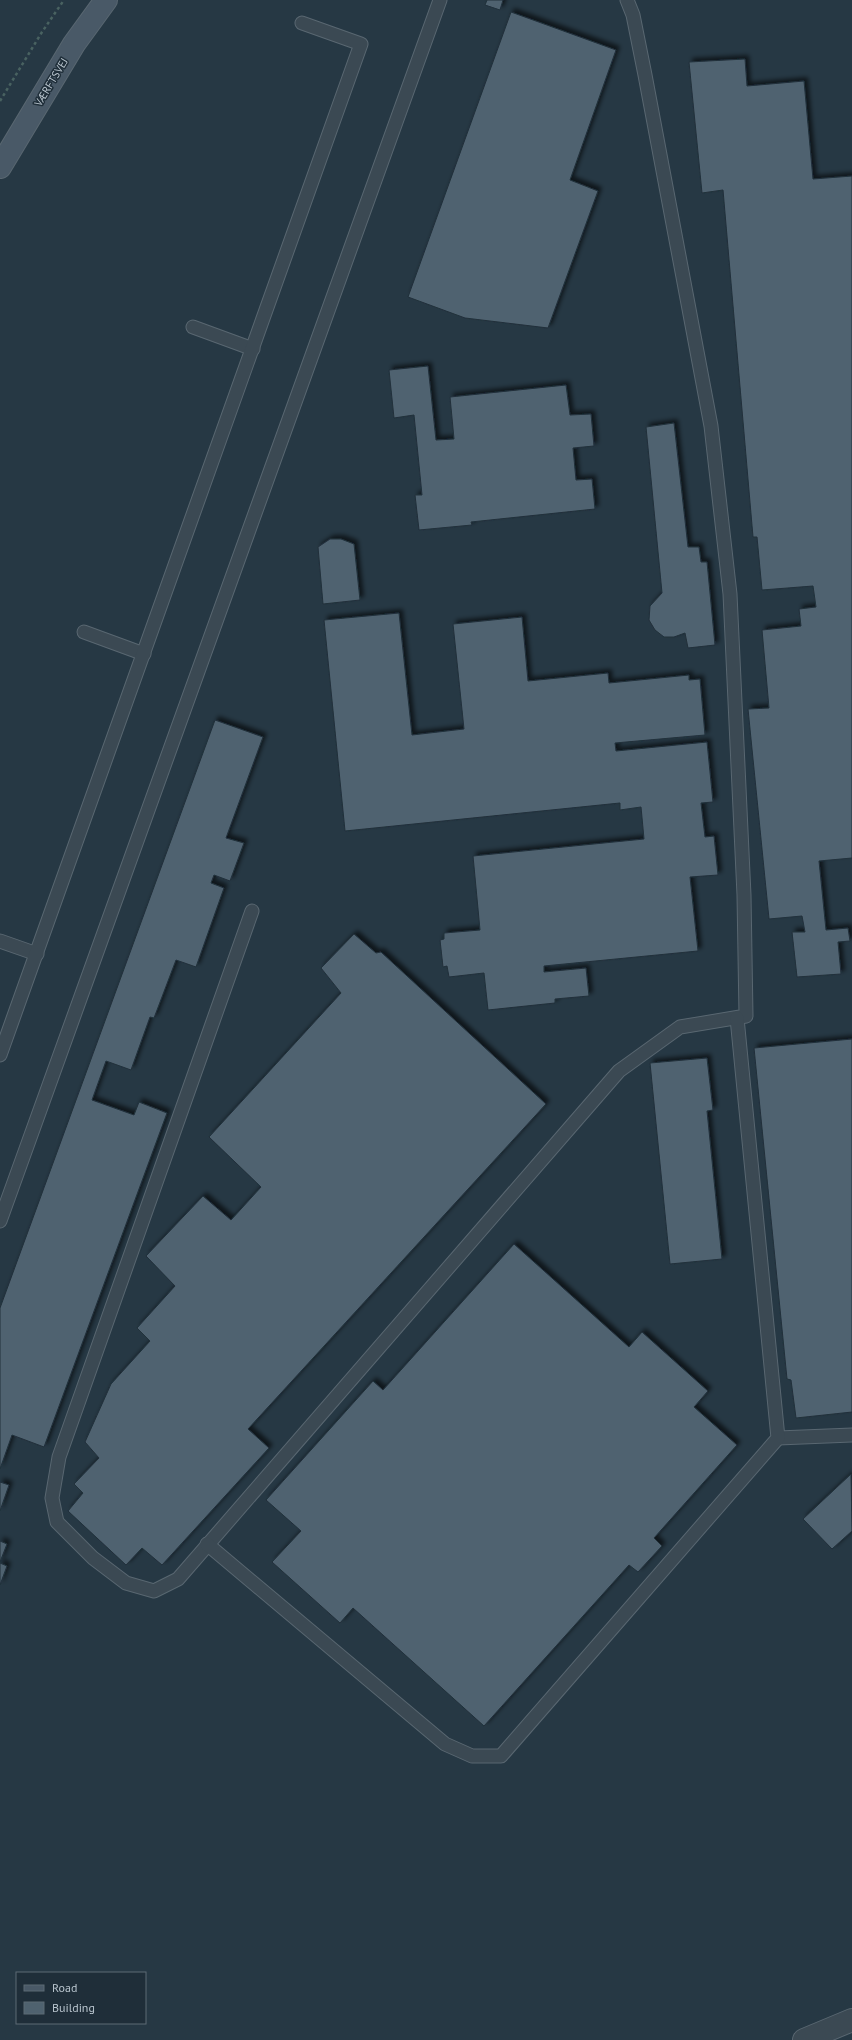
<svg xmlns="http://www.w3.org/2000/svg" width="852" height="2040" viewBox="0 0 852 2040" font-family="'PT Sans',sans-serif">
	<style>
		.building { fill: #4f626f; stroke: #21303b; filter: url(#shadow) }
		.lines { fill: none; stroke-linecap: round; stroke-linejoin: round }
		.lane-casing { stroke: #596771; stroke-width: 15 }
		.street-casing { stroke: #596771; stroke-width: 24 }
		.secondary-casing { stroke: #596771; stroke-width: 24 }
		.path { stroke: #496261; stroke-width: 2.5; stroke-dasharray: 3 3; stroke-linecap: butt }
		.lane { stroke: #3b4953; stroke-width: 13 }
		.street { stroke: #3b4953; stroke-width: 22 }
		.secondary { stroke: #495967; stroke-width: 22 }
		.labels { text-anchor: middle; stroke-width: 3; stroke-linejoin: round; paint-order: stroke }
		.street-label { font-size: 11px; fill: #b8c4cd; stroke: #1f2e39 }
	</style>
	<defs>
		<filter id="shadow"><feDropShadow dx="3.5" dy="-3.5" stdDeviation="2" flood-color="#0009"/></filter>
	</defs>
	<rect width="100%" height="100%" fill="#263844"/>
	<g class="building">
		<path d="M487,0H503L500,10L485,5Z"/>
		<path d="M511,12L616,50L570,180L598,191L548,328L465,318L408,297Z"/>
		<path d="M745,59L747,86L804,81L813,179L852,176V858L819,861L826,930L848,928L850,941L838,942L841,974L797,977L792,932H805L802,916L769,919L748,709L769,708L762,630L801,626L799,609L816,607L813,586L762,590L757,537H753L723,190L702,193L689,62Z"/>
		<path d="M428,366L436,440L454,439L450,397L566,385L570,415L591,414L594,446L573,448L576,480L592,479L595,509L471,522L472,525L419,530L415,495H422L414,415L394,418L389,370Z"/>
		<path d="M674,423L688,547H699L701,562H707L715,645L688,648L685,633L674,637H664L655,630L649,620L650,606L662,593L646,427Z"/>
		<path d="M330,539H341L354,544L360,600L323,604L318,547Z"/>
		<path d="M399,613L412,735L464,729L453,624L522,617L528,681L608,673L609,683L689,675V680L700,679L705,735L615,743L616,751L707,742L713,802L701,803L705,837L714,836L718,875L690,877L698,951L544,966V972L586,968L589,996L555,999V1003L488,1010L484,973L449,977L447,966L443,967L440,940L444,939V933L480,930L473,856L644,839L641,807L620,810V803L345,831L324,620Z"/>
		<path d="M215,720L263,737L226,838L244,843L230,881L214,875L211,883L224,888L196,967L176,960L154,1018L150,1017L131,1070L106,1061L92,1100L134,1115L139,1102L167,1113L44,1447L12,1435L0,1469V1308Z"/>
		<path d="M354,934L376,953L381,952L546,1104L248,1429L269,1448L162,1565L142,1548L126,1565L68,1511L83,1493L74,1484L99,1458L85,1442L111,1384L150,1341L137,1328L175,1286L146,1256L203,1196L231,1220L261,1187L209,1137L341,993L321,968Z"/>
		<path d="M852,1039V1412L796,1418L791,1380L787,1379L754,1048Z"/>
		<path d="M707,1058L713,1110L707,1111L722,1259L670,1264L650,1063Z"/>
		<path d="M514,1244L629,1347L642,1332L708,1391L694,1407L737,1445L654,1538L662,1546L638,1572L629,1565L484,1726L353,1608L340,1623L272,1562L301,1531L266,1500L373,1381L383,1390Z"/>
		<path d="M851,1474L852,1531L832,1549L803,1519Z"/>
		<path d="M0,1482L9,1485L0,1511Z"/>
		<path d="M0,1541L7,1544L0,1562Z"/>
		<path d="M0,1563L7,1566L0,1585Z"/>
	</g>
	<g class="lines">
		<g class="lane-casing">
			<g id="lane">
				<path d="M193,327L253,349"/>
				<path d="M84,632L144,654"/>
				<path d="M252,911L59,1457L52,1498L57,1522L93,1558L126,1583L154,1591L178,1579L619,1071L680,1027L746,1016L744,895L730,594L711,426L645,75L633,15L627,0"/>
				<path d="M0,941L37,954"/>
				<path d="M0,1055L361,44L302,23"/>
				<path d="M0,1221L440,0"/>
				<path d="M778,1438L852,1435"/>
				<path d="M207,1544L445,1744L472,1756H501L778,1438L737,1018"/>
			</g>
		</g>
		<g class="street-casing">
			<path id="street" d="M804,2040L852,2020"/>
		</g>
		<g class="secondary-casing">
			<path id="secondary" d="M0,167L74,44L106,0"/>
		</g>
		<path class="path" d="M0,101L42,32L64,0"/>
		<use href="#lane" class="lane"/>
		<use href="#street" class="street"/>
		<use href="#secondary" class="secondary"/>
	</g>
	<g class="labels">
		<g class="street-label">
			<text transform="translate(51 82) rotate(-59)" y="4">VÆRFTSVEJ</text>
		</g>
	</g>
	<rect x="16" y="1972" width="130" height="52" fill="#1f2e39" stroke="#5c6a74"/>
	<rect x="24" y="1985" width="20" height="6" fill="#495967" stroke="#5c6a74"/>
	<text x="52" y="1992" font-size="12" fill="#b8c4cd">Road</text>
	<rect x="24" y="2002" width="20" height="12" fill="#4f626f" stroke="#5c6a74"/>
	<text x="52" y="2012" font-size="12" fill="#b8c4cd">Building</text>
</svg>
